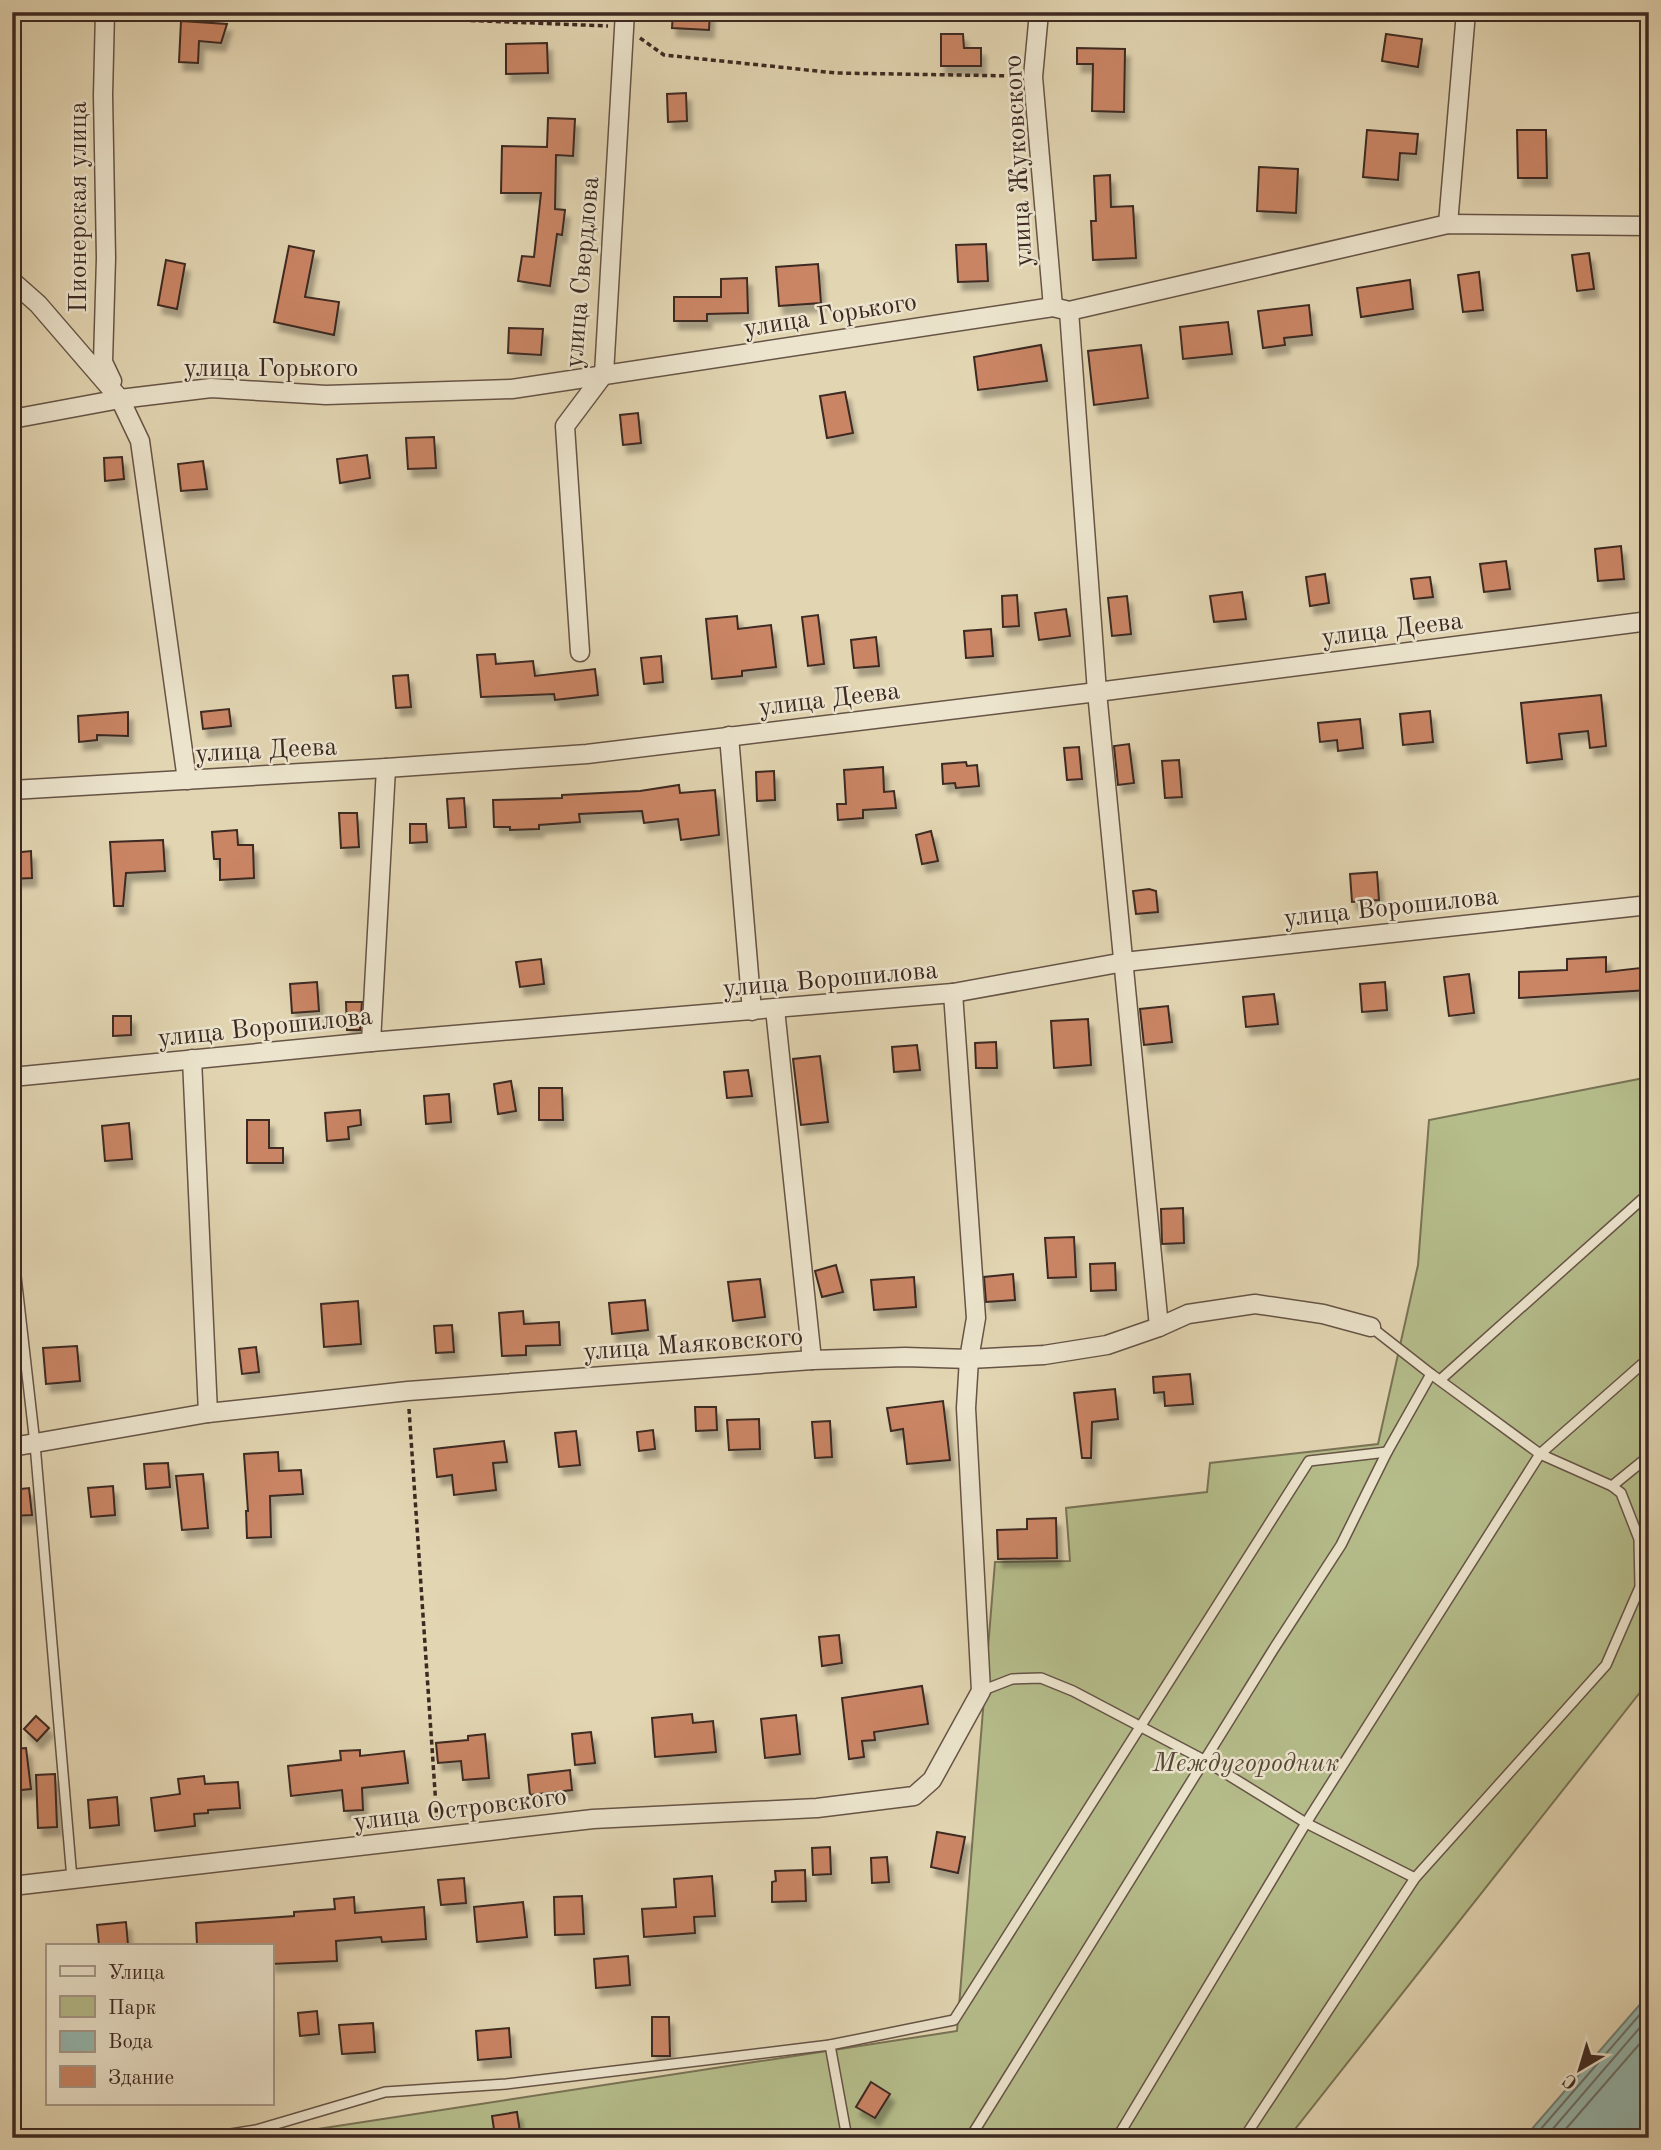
<svg xmlns="http://www.w3.org/2000/svg" width="1661" height="2150" viewBox="0 0 1661 2150" font-family="'Old Standard TT',serif">
	<style>
		.green { fill: #b5bd8b; stroke: #797356; stroke-width: 2 }
		.water { fill: #95b8b0; stroke: #727f77; stroke-width: 2 }
		.lines { fill: none; stroke-linecap: round; stroke-linejoin: round }
		.shore { stroke: #697069; stroke-width: 2 }
		.building { fill: #ca8565; stroke: #3d2922; stroke-width: 2; filter: url(#shadow) }
		.service-casing { stroke: #665446; stroke-width: 12 }
		.minor-casing { stroke: #665446; stroke-width: 21 }
		.path { stroke: #3d2922; stroke-width: 3.5; stroke-dasharray: 5 3.5; stroke-linecap: butt }
		.service { stroke: #ece4cd; stroke-width: 9 }
		.minor { stroke: #ece4cd; stroke-width: 18 }
		.labels { text-anchor: middle; stroke-width: 5; stroke-linejoin: round; paint-order: stroke }
		.street-label { font-size: 26px; fill: #3d2922; stroke: #ece4cd }
		.park-label { font-size: 26px; font-style: italic; fill: #554737; stroke: #ece4cd }
	</style>
	<defs>
		<filter id="shadow"><feDropShadow dx="4.5" dy="8" stdDeviation="2" flood-color="#0004"/></filter>
	</defs>
	<rect width="100%" height="100%" fill="#e2d5b2"/>
	<filter id="stains"><feTurbulence type="fractalNoise" baseFrequency=".00286" numOctaves="4"/><feColorMatrix values="0 0 0 0 .2 0 0 0 0 .09 0 0 0 0 .02 0 0 0 .5 -.17"/></filter>
	<radialGradient id="worn" r=".72"><stop offset=".6" stop-color="#630" stop-opacity="0"/><stop offset="1" stop-color="#630" stop-opacity=".3"/></radialGradient>
	<path class="green" d="M1649,1077V1681L1288,2138H259L957,2031L995,1562L1070,1561L1066,1508L1207,1492L1210,1463L1378,1444L1418,1265L1429,1120Z"/>
	<path class="water" d="M1649,1994V2138H1524Z"/>
	<g class="lines">
		<g class="shore">
			<path d="M1533,2138L1649,2004"/>
			<path d="M1545,2138L1649,2017"/>
			<path d="M1558,2138L1649,2033"/>
		</g>
	</g>
	<g class="building">
		<path d="M673,12H710L709,30L672,28Z"/>
		<path d="M181,21L227,24L221,43L199,41L198,63L179,62Z"/>
		<path d="M941,34H963L964,48H981V66H941Z"/>
		<path d="M1386,34L1422,39L1418,67L1382,61Z"/>
		<path d="M547,43L548,73L506,74V44Z"/>
		<path d="M1077,48L1125,49L1124,112L1092,111L1093,64H1077Z"/>
		<path d="M686,93L687,121L668,122L667,94Z"/>
		<path d="M548,118L575,119L573,156L556,155L555,209L565,210L562,235L557,234L550,286L518,281L522,256L534,257L541,193H501L502,146L547,147Z"/>
		<path d="M1367,130L1418,134L1416,154L1400,153L1398,180L1363,177Z"/>
		<path d="M1517,130H1546L1547,178H1518Z"/>
		<path d="M1259,167L1298,169L1296,213L1257,211Z"/>
		<path d="M1110,175L1111,207L1133,206L1136,258L1093,260L1091,221H1096L1094,176Z"/>
		<path d="M986,244L988,281L958,282L956,245Z"/>
		<path d="M289,246L314,251L305,297L339,302L334,335L274,322Z"/>
		<path d="M1589,253L1594,289L1577,291L1572,255Z"/>
		<path d="M166,260L185,264L177,309L158,305Z"/>
		<path d="M818,264L821,303L779,306L776,267Z"/>
		<path d="M1479,272L1483,310L1463,312L1458,275Z"/>
		<path d="M747,278L748,313L707,314V321H674V297H721V279Z"/>
		<path d="M1410,280L1413,309L1361,317L1357,288Z"/>
		<path d="M1309,305L1312,335L1284,338L1285,345L1263,348L1258,311Z"/>
		<path d="M1228,322L1232,354L1183,359L1180,327Z"/>
		<path d="M509,328L543,329L541,355L508,353Z"/>
		<path d="M1041,345L1047,381L978,390L974,357Z"/>
		<path d="M1141,345L1148,398L1094,405L1088,351Z"/>
		<path d="M845,392L853,433L827,438L820,396Z"/>
		<path d="M638,413L641,443L623,445L620,415Z"/>
		<path d="M434,437L436,468L408,469L406,438Z"/>
		<path d="M367,455L370,478L340,483L337,459Z"/>
		<path d="M122,457L124,479L105,481L104,458Z"/>
		<path d="M203,461L207,489L181,491L178,464Z"/>
		<path d="M1621,546L1624,579L1598,581L1595,549Z"/>
		<path d="M1506,561L1510,589L1484,592L1480,564Z"/>
		<path d="M1325,574L1329,603L1310,606L1306,577Z"/>
		<path d="M1430,577L1433,597L1414,599L1411,579Z"/>
		<path d="M1242,592L1246,619L1214,622L1210,596Z"/>
		<path d="M1017,595L1019,626L1003,627L1002,596Z"/>
		<path d="M1127,596L1131,634L1112,636L1108,598Z"/>
		<path d="M1066,609L1070,636L1039,640L1035,613Z"/>
		<path d="M818,615L824,664L808,666L802,617Z"/>
		<path d="M737,616L738,629L771,625L776,667L742,671V676L712,679L706,619Z"/>
		<path d="M991,629L993,656L966,658L964,631Z"/>
		<path d="M876,637L879,666L854,668L851,640Z"/>
		<path d="M495,654L496,664L533,661L535,676L595,669L598,695L555,700L554,694L481,697L477,655Z"/>
		<path d="M661,656L663,682L644,684L641,658Z"/>
		<path d="M408,675L411,707L396,708L393,676Z"/>
		<path d="M1601,695L1606,746L1590,748L1588,731L1559,734L1562,759L1527,763L1521,703Z"/>
		<path d="M229,709L231,726L203,729L201,712Z"/>
		<path d="M1430,711L1433,742L1403,745L1400,714Z"/>
		<path d="M128,712V736L97,735V740L79,742L78,716Z"/>
		<path d="M1360,719L1363,748L1338,751L1337,740L1320,742L1318,723Z"/>
		<path d="M1129,744L1134,783L1118,785L1114,746Z"/>
		<path d="M1079,747L1082,779L1067,780L1064,748Z"/>
		<path d="M1179,760L1182,797L1165,798L1162,761Z"/>
		<path d="M966,762L967,766L977,765L979,786L956,788L955,783L943,784L942,764Z"/>
		<path d="M883,767L884,792L894,791L896,808L863,810V818L838,820L837,804H846L844,770Z"/>
		<path d="M774,771L775,800L757,801L756,772Z"/>
		<path d="M679,785L680,793L715,790L719,835L681,840L678,819L644,823L642,811L579,814L580,822L539,825V829L510,830V827H494L493,800L562,798V795L640,791Z"/>
		<path d="M464,798L466,827L449,828L447,799Z"/>
		<path d="M339,813H357L359,847L341,848Z"/>
		<path d="M410,824H426L427,842L410,843Z"/>
		<path d="M237,830L238,845H253L254,878L220,880V859H214L212,832Z"/>
		<path d="M931,831L938,861L922,864L916,835Z"/>
		<path d="M163,840L165,871L126,873L123,906H114L110,842Z"/>
		<path d="M31,851L32,878L12,879V853Z"/>
		<path d="M1377,872L1379,900L1352,902L1350,874Z"/>
		<path d="M1149,889L1156,891L1158,912L1136,914L1133,891Z"/>
		<path d="M1606,957V972L1649,967V990L1519,998V972L1567,970V959Z"/>
		<path d="M541,959L544,984L520,987L516,962Z"/>
		<path d="M1469,974L1474,1013L1449,1016L1444,977Z"/>
		<path d="M317,982L319,1011L292,1013L290,984Z"/>
		<path d="M1385,982L1387,1010L1362,1012L1360,984Z"/>
		<path d="M1274,994L1278,1024L1246,1027L1243,997Z"/>
		<path d="M346,1002H362L360,1030H347Z"/>
		<path d="M1168,1006L1172,1042L1144,1045L1140,1009Z"/>
		<path d="M113,1016H131V1035L113,1036Z"/>
		<path d="M1088,1019L1091,1065L1054,1068L1051,1021Z"/>
		<path d="M996,1042L997,1068H976L975,1043Z"/>
		<path d="M917,1045L920,1070L894,1072L892,1047Z"/>
		<path d="M820,1056L828,1122L801,1125L793,1059Z"/>
		<path d="M748,1070L752,1096L727,1098L724,1072Z"/>
		<path d="M511,1081L516,1111L498,1114L494,1084Z"/>
		<path d="M539,1088H562L563,1120H539Z"/>
		<path d="M449,1094L451,1122L426,1124L424,1096Z"/>
		<path d="M360,1110L361,1125L348,1127L349,1139L327,1141L325,1113Z"/>
		<path d="M247,1120H269V1148H283V1163H247Z"/>
		<path d="M129,1123L132,1159L105,1161L102,1126Z"/>
		<path d="M1183,1208L1184,1243L1162,1244L1161,1209Z"/>
		<path d="M1074,1237L1076,1277L1048,1278L1045,1238Z"/>
		<path d="M1115,1263L1116,1290L1091,1291L1090,1264Z"/>
		<path d="M836,1265L843,1292L822,1297L815,1271Z"/>
		<path d="M1013,1274L1015,1300L986,1302L984,1277Z"/>
		<path d="M914,1277L916,1307L874,1310L871,1280Z"/>
		<path d="M760,1279L765,1317L733,1321L728,1282Z"/>
		<path d="M645,1300L648,1330L612,1334L609,1303Z"/>
		<path d="M358,1301L361,1344L324,1347L321,1304Z"/>
		<path d="M523,1311L524,1324L559,1322L560,1345L526,1346V1355L502,1356L499,1313Z"/>
		<path d="M452,1325L454,1352L436,1353L434,1326Z"/>
		<path d="M77,1346L80,1381L46,1384L43,1348Z"/>
		<path d="M256,1347L259,1372L242,1374L239,1349Z"/>
		<path d="M1190,1374L1193,1404L1165,1406L1164,1392L1154,1393L1153,1377Z"/>
		<path d="M1115,1389L1118,1419L1092,1422L1091,1458H1082L1074,1393Z"/>
		<path d="M943,1401L950,1460L907,1464L903,1429L891,1431L887,1408Z"/>
		<path d="M695,1407H716L717,1430L696,1431Z"/>
		<path d="M759,1419L760,1449L729,1450L727,1420Z"/>
		<path d="M830,1421L832,1457L815,1458L812,1422Z"/>
		<path d="M653,1430L655,1449L639,1451L637,1432Z"/>
		<path d="M576,1431L580,1465L559,1467L555,1433Z"/>
		<path d="M504,1441L507,1462L493,1463L496,1490L454,1495L452,1475L437,1477L434,1449Z"/>
		<path d="M278,1452L279,1471L301,1470L303,1494L270,1496L271,1537L247,1538L246,1511H248L244,1454Z"/>
		<path d="M168,1463L170,1487L146,1489L144,1464Z"/>
		<path d="M203,1474L208,1528L182,1530L176,1476Z"/>
		<path d="M113,1486L115,1515L91,1517L88,1488Z"/>
		<path d="M29,1488L32,1515L12,1516V1490Z"/>
		<path d="M1056,1518L1057,1558L998,1559L997,1530L1027,1529V1519Z"/>
		<path d="M839,1635L842,1663L822,1666L819,1637Z"/>
		<path d="M922,1686L928,1724L874,1732L875,1740L862,1741L864,1757L849,1759L842,1698Z"/>
		<path d="M692,1714L693,1723L713,1721L716,1752L655,1757L652,1718Z"/>
		<path d="M796,1715L800,1754L765,1758L761,1719Z"/>
		<path d="M36,1716L49,1728L37,1741L24,1729Z"/>
		<path d="M591,1732L595,1763L575,1765L572,1734Z"/>
		<path d="M485,1734L489,1778L463,1780L461,1761L438,1763L436,1743L468,1740V1736Z"/>
		<path d="M26,1748L31,1789L12,1791V1749Z"/>
		<path d="M360,1750V1756L404,1751L408,1783L362,1788L363,1810L344,1811L342,1790L291,1796L288,1766L341,1760L340,1751Z"/>
		<path d="M570,1770L572,1790L530,1795L528,1775Z"/>
		<path d="M55,1774L57,1827L38,1828L36,1775Z"/>
		<path d="M204,1776L205,1784L238,1782L240,1808L208,1810V1813L194,1814L195,1826L155,1831L151,1798L180,1794L178,1779Z"/>
		<path d="M117,1797L119,1825L90,1828L88,1800Z"/>
		<path d="M937,1832L965,1837L958,1873L931,1867Z"/>
		<path d="M830,1847L831,1874L813,1875L812,1848Z"/>
		<path d="M887,1857L889,1882L872,1883L871,1858Z"/>
		<path d="M805,1870L806,1901L772,1902V1882L776,1881L775,1871Z"/>
		<path d="M712,1876L715,1916L694,1917L695,1933L644,1937L642,1909L676,1907L674,1879Z"/>
		<path d="M464,1878L466,1903L441,1905L438,1880Z"/>
		<path d="M582,1896L584,1934L555,1935L554,1897Z"/>
		<path d="M354,1897L355,1913L424,1907L426,1939L382,1942L381,1937L336,1941L337,1961L271,1964V1945H197L196,1923L294,1916V1912L335,1909L334,1899Z"/>
		<path d="M523,1902L527,1937L477,1942L474,1907Z"/>
		<path d="M126,1922L128,1945H99L97,1925Z"/>
		<path d="M628,1956L630,1985L596,1988L594,1959Z"/>
		<path d="M317,2011L319,2034L300,2036L298,2013Z"/>
		<path d="M652,2017H669L670,2056H652Z"/>
		<path d="M373,2023L375,2052L342,2054L339,2025Z"/>
		<path d="M509,2028L511,2057L478,2060L476,2031Z"/>
		<path d="M871,2082L890,2094L875,2118L856,2107Z"/>
		<path d="M517,2112L520,2132L495,2136L492,2116Z"/>
	</g>
	<g class="lines">
		<g class="service-casing">
			<g id="service">
				<path d="M12,1241L35,1444L72,1879"/>
				<path d="M1440,1380L1649,1193"/>
				<path d="M1612,1486L1649,1456"/>
				<path d="M981,1691L1012,1679L1041,1678L1073,1691L1204,1760L1306,1823L1415,1878"/>
				<path d="M830,2045L847,2138"/>
				<path d="M206,2138L256,2130L385,2092L506,2084L830,2045L954,2020L1309,1461L1387,1452"/>
				<path d="M970,2138L1273,1650L1341,1545L1387,1452L1431,1374"/>
				<path d="M1117,2138L1306,1823L1540,1454L1649,1358"/>
				<path d="M1244,2138L1415,1878L1606,1665L1640,1587L1639,1539L1621,1493L1612,1486L1540,1454L1431,1374L1371,1327"/>
			</g>
		</g>
		<g class="minor-casing">
			<g id="minor">
				<path d="M105,12L103,95L106,258L103,362L112,381"/>
				<path d="M1039,12L1033,77L1053,307"/>
				<path d="M1448,224L1466,12"/>
				<path d="M12,281L38,304L120,399L140,441L187,780"/>
				<path d="M1069,311L1097,692L1159,1327"/>
				<path d="M12,419L120,399L211,388L326,395L512,389L1053,307L1069,311L1448,224L1649,226"/>
				<path d="M580,652L565,426L604,374L625,12"/>
				<path d="M729,736L752,1011"/>
				<path d="M12,790L386,768L587,754L1097,692L1649,621"/>
				<path d="M775,1009L812,1360"/>
				<path d="M371,1042L386,768"/>
				<path d="M192,1059L208,1413"/>
				<path d="M12,1077L371,1042L953,993L1124,962L1649,905"/>
				<path d="M12,1447L208,1413L408,1391L812,1360L905,1357L969,1359L1044,1355L1107,1345L1159,1327L1188,1314L1255,1304L1323,1314L1371,1327"/>
				<path d="M12,1886L593,1819L817,1808L914,1796L932,1780L981,1691L966,1408L969,1359L976,1318L953,993"/>
			</g>
		</g>
		<g class="path">
			<path d="M258,12L608,26"/>
			<path d="M640,38L664,55L836,73L1017,76"/>
			<path d="M409,1409L437,1821"/>
		</g>
		<use href="#service" class="service"/>
		<use href="#minor" class="minor"/>
	</g>
	<g class="labels">
		<g class="street-label">
			<text transform="translate(1017 161) rotate(-93)" y="9">улица Жуковского</text>
			<text transform="translate(77 207) rotate(-90)" y="9">Пионерская улица</text>
			<text transform="translate(581 272) rotate(-85)" y="9">улица Свердлова</text>
			<text transform="translate(830 314) rotate(-9)" y="9">улица Горького</text>
			<text x="271" y="376">улица Горького</text>
			<text transform="translate(1392 628) rotate(-7)" y="9">улица Деева</text>
			<text transform="translate(829 698) rotate(-7)" y="9">улица Деева</text>
			<text transform="translate(266 749) rotate(-3)" y="9">улица Деева</text>
			<text transform="translate(1391 906) rotate(-6)" y="9">улица Ворошилова</text>
			<text transform="translate(830 978) rotate(-5)" y="9">улица Ворошилова</text>
			<text transform="translate(265 1026) rotate(-6)" y="9">улица Ворошилова</text>
			<text transform="translate(693 1343) rotate(-4)" y="9">улица Маяковского</text>
			<text transform="translate(460 1808) rotate(-7)" y="9">улица Островского</text>
		</g>
		<g class="park-label">
			<text x="1246" y="1771">Междугородник</text>
		</g>
	</g>
	<rect width="1661" height="2150" fill="none" stroke="#e2d5b2" stroke-width="42"/>
	<rect x="14" y="14" width="1633" height="2122" fill="none" stroke="#3d2922" stroke-width="3.5"/>
	<rect x="21" y="21" width="1619" height="2108" fill="none" stroke="#3d2922" stroke-width="2"/>
	<rect x="46" y="1944" width="228" height="161" fill="#ece4cd" stroke="#a69989" stroke-width="2"/>
	<rect x="60" y="1966" width="35" height="10" fill="#ece4cd" stroke="#a69989" stroke-width="2"/>
	<text x="108" y="1979" font-size="21" fill="#3d2922">Улица</text>
	<rect x="60" y="1996" width="35" height="21" fill="#b5bd8b" stroke="#a69989" stroke-width="2"/>
	<text x="108" y="2014" font-size="21" fill="#3d2922">Парк</text>
	<rect x="60" y="2031" width="35" height="21" fill="#95b8b0" stroke="#a69989" stroke-width="2"/>
	<text x="108" y="2048" font-size="21" fill="#3d2922">Вода</text>
	<rect x="60" y="2066" width="35" height="21" fill="#ca8565" stroke="#a69989" stroke-width="2"/>
	<text x="108" y="2084" font-size="21" fill="#3d2922">Здание</text>
	<g transform="translate(1580 2069) rotate(218)" stroke="#ece4cd" stroke-width="5" paint-order="stroke">
	<path d="M0-5L12 26L0 18L-12 26Z" fill="#3d2922"/>
	<text y="-10" font-size="19" font-weight="bold" text-anchor="middle" fill="#3d2922">С</text>
	</g>
	<rect width="100%" height="100%" filter="url(#stains)"/>
	<rect width="100%" height="100%" fill="url(#worn)"/>
</svg>
